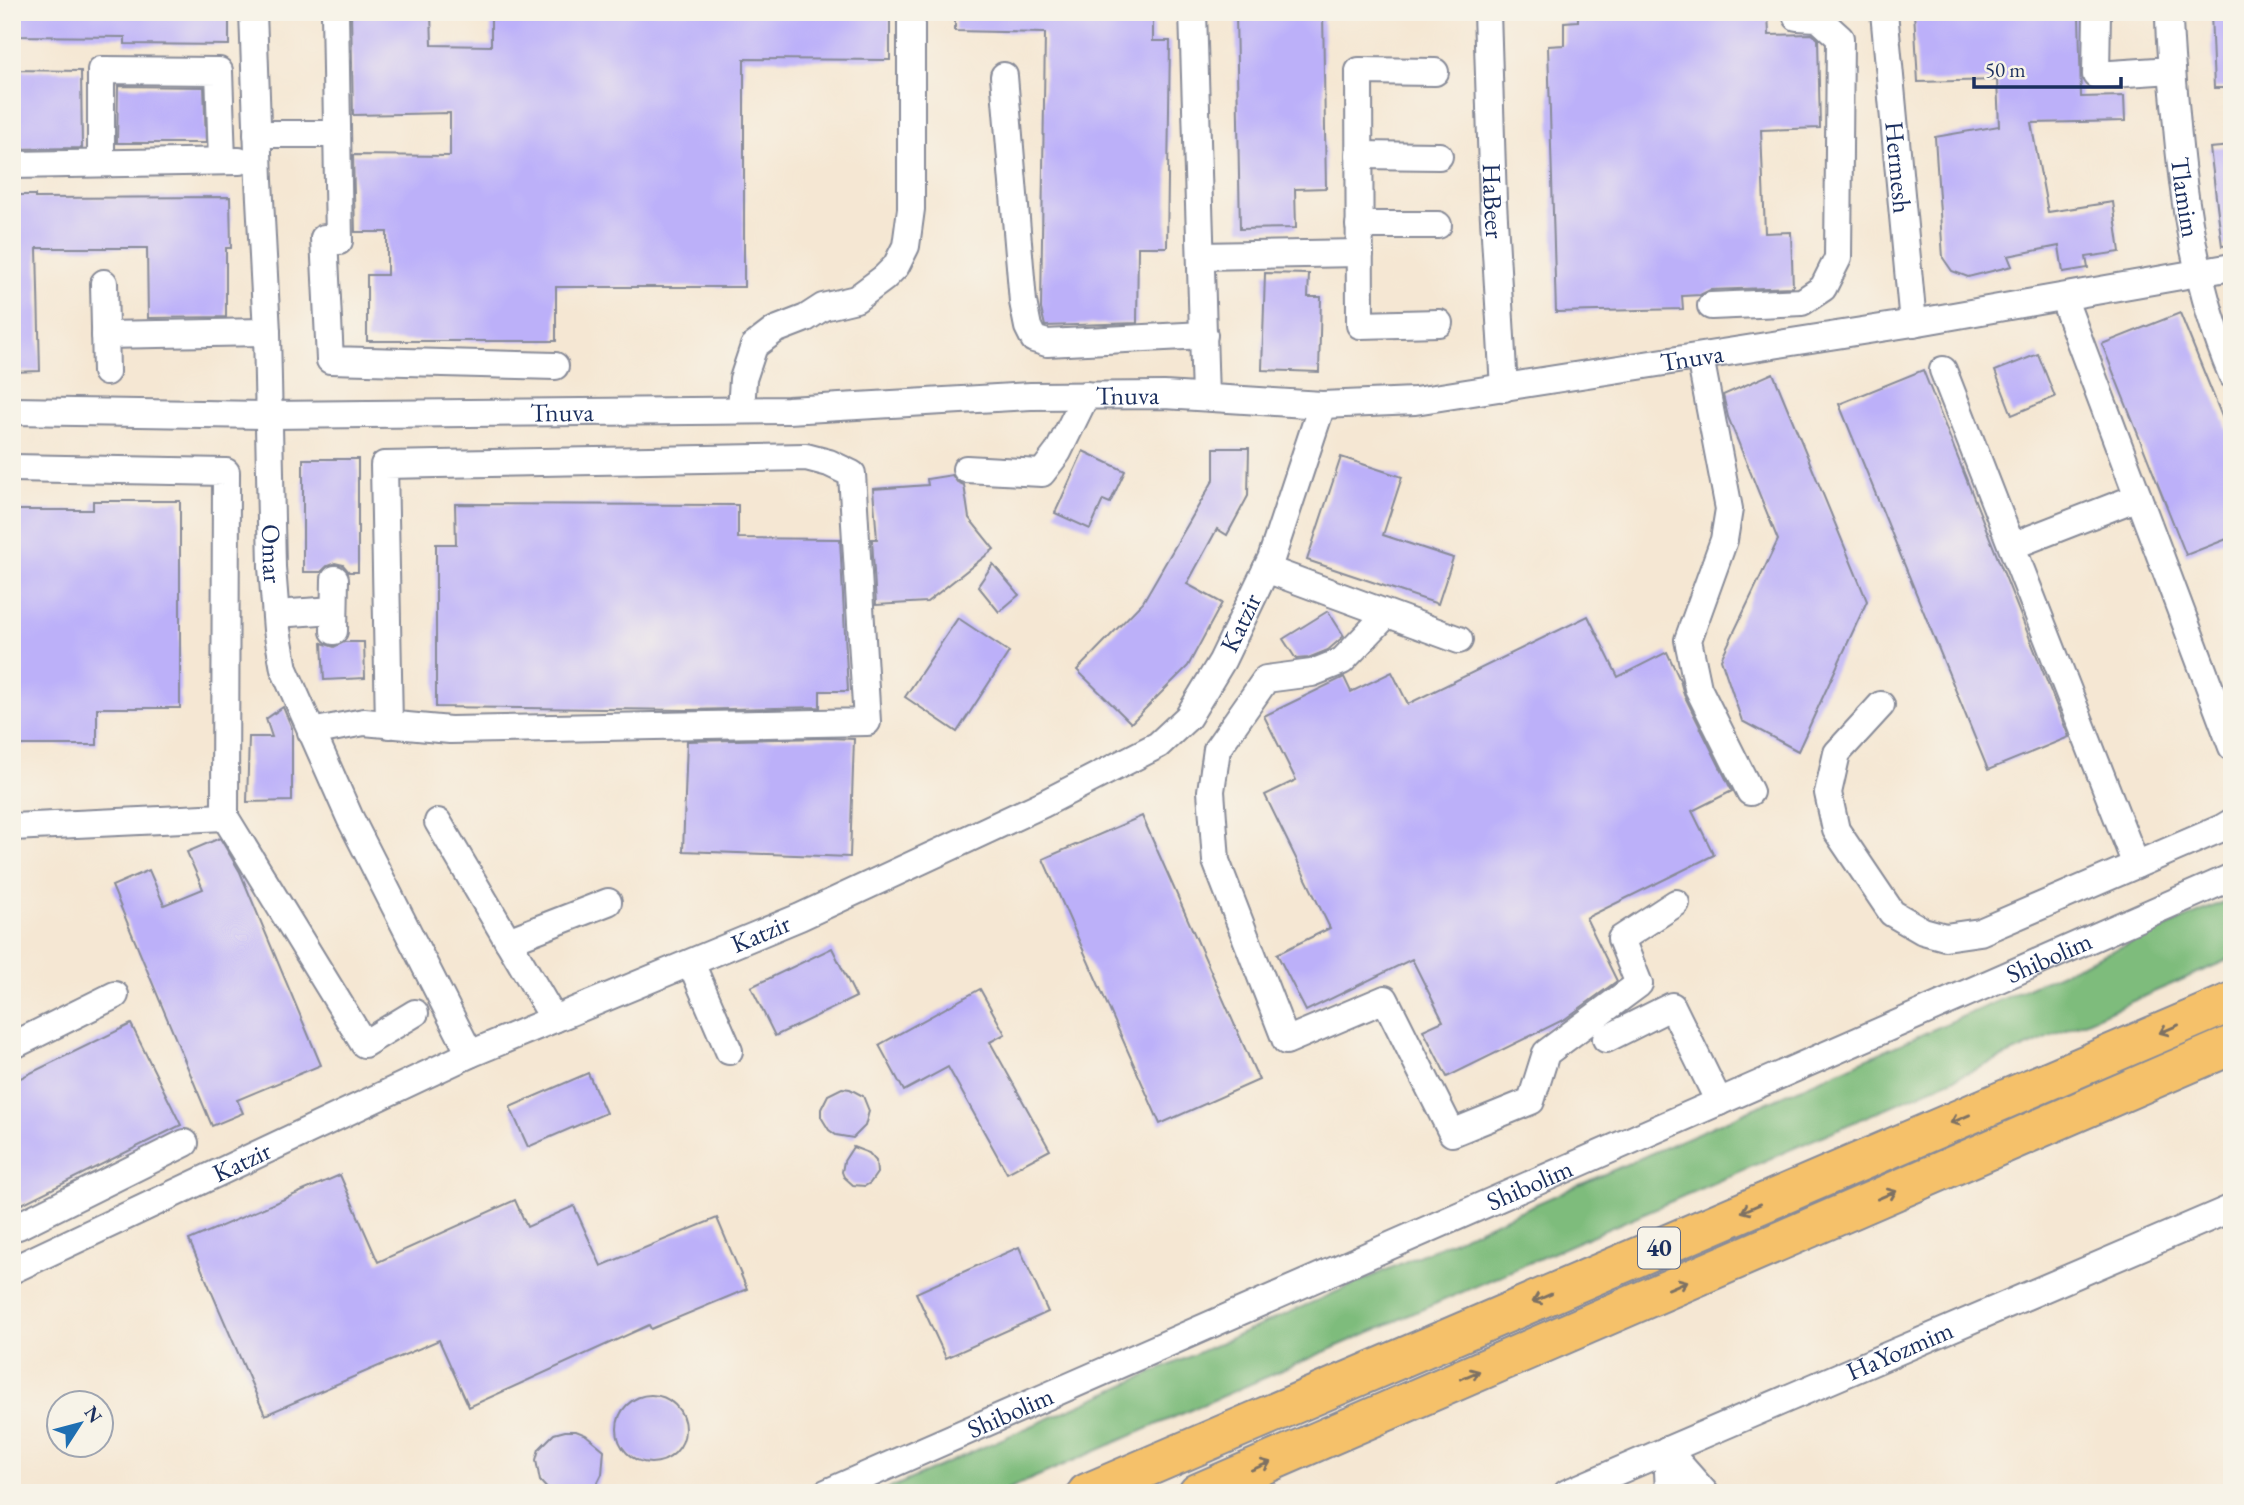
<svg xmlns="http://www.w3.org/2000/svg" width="2244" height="1505" viewBox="0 0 2244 1505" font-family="'EB Garamond',serif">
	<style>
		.forest { fill: #7ebc7c; stroke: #4c766d; stroke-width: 2 }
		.building { fill: #bcb0f9 }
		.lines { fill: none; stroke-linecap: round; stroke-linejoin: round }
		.minor-casing { stroke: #888b98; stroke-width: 30 }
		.highway-casing { stroke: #888b98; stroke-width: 42 }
		.minor { stroke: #fff; stroke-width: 26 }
		.highway { stroke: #f5c16b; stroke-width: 38 }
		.oneway { stroke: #7d7164 }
		.labels { text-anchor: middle; stroke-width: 5; stroke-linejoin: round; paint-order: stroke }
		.shield { fill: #f7f3e8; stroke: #5d6a87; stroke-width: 2 }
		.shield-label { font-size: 24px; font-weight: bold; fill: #1b2f5e }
		.street-label { font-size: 26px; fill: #1b2f5e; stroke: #f7f3e8 }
	</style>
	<rect width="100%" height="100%" fill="#f7f3e8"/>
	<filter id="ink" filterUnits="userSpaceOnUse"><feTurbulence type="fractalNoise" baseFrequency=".0143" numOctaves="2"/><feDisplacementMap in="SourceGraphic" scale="14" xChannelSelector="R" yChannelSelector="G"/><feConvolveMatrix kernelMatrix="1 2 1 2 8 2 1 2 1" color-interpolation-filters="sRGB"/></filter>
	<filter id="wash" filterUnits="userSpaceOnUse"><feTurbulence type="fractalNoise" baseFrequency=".00686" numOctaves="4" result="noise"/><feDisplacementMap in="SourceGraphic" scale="28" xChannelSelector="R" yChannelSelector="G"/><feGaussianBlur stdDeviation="1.57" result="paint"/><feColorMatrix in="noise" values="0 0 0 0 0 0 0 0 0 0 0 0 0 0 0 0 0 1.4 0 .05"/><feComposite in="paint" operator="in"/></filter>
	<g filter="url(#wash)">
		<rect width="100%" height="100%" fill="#f5e7d3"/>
		<path class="forest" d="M2232,898V958L999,1493H879Z"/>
		<g id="blocks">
			<g class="building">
				<path d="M12,12H229V45L125,44V37L12,36Z"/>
				<path d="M351,12H431L432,45L491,46V12H890V60L744,59V287H556V341H367V275H387V232H355L353,155L450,156V113L353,115Z"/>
				<path d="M955,12H1153V41H1170L1167,247H1138L1137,323L1045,326L1041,309L1045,33L955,31Z"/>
				<path d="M1323,12L1326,188L1295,189L1296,228L1240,229L1236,13Z"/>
				<path d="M1578,12H1768L1769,35L1812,34L1818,39L1820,128L1761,130L1765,233L1791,232L1793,287L1710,290L1700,295L1682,296L1683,309L1556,312L1548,46L1564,45V22L1578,21Z"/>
				<path d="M1914,12H2037V16L2079,15L2081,97L2124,96L2125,121L2031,123L2048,212L2113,202L2120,252L2086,257L2088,268L2063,272L2059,246L2008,256L2012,266L1968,277L1952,271L1943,258L1935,137L1999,126L1997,80L1918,82Z"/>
				<path d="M2211,12H2232V88H2214Z"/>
				<path d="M12,70L81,71L82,148L12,149Z"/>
				<path d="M118,86L204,87L206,143H117Z"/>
				<path d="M2232,146V245L2222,246L2210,148Z"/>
				<path d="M12,195H35V198L230,197L231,248H226V317L148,318L147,248H37L40,371L12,372Z"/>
				<path d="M1265,273L1309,274L1308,297H1321L1319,372L1262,370Z"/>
				<path d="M2180,313L2232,441V537L2186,555L2102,344Z"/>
				<path d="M2038,354L2055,397L2012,415L1995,371Z"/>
				<path d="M1923,370L2069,737L1988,770L1839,404Z"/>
				<path d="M1773,373L1867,601L1798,751L1742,721L1721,659L1778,540L1728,417L1723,395Z"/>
				<path d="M1214,448H1249L1248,496L1227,535L1217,529L1187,584L1222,603L1188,666L1131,723L1077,670L1143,602L1214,479Z"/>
				<path d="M1083,451L1125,471L1110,503L1103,500L1090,529L1055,513Z"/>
				<path d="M1341,457L1402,477L1383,535L1453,558L1438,604L1307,560Z"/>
				<path d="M303,459H358V572H349L343,565L335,563L327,566L321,572H303Z"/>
				<path d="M952,475L957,482L964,485L969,518L994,549L927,602L876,605L872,539H877L873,489L928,485L927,479Z"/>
				<path d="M93,501H180V708H97V745H12V510H93Z"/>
				<path d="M455,504L738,505V538L840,539L848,691H820V707L688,710L436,707V544H456Z"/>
				<path d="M993,564L1019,595L999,612L978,586Z"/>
				<path d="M1328,611L1344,636L1328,650L1308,658L1296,659L1283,639Z"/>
				<path d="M1588,616L1618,677L1667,652L1680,680L1684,695L1732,791L1692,811L1714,855L1586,918L1617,981L1565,1019L1447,1077L1423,1030L1443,1021L1412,959L1306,1011L1277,954L1330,928L1265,795L1296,780L1264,716L1344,677L1351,692L1392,672L1408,704Z"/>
				<path d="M958,618L1009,652L957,732L905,697Z"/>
				<path d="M344,642H364L365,678L324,680L322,643L334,647Z"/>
				<path d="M283,707L292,728V801L247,802L249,737H272L266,719Z"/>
				<path d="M829,738L854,739L850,857L683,851L687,741Z"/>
				<path d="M1142,816L1259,1080L1160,1124L1043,859Z"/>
				<path d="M220,838L240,872L321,1065L237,1100L243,1113L212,1126L112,886L149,870L164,905L203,889L187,852Z"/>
				<path d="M832,948L856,997L775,1036L751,987Z"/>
				<path d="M980,989L1005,1034L990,1042L1050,1150L1007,1173L948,1067L904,1091L879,1045Z"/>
				<path d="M131,1024L181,1125L22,1204L12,1185V1082Z"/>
				<path d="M588,1073L606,1113L528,1147L510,1107Z"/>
				<path d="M842,1088L850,1089L863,1096L869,1111L865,1126L853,1138L836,1135L829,1130L821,1117V1109L828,1095Z"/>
				<path d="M853,1147L869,1153L876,1161L877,1173L870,1183L865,1186L853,1185L844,1177L842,1172L844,1161Z"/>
				<path d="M340,1175L378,1262L515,1200L527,1227L574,1206L601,1266L717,1218L747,1289L651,1329L649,1325L469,1407L439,1340L265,1415L189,1240Z"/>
				<path d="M1019,1247L1048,1312L946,1358L916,1293Z"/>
				<circle cx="651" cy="1429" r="34"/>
				<path d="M565,1431H576L586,1435L604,1450L602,1474L597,1484L589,1493H551L540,1481L536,1460L539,1449L554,1434Z"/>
			</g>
		</g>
	</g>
	<g filter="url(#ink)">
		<use href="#blocks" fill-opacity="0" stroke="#888b98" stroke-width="2"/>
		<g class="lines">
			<g class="minor-casing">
				<g id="minor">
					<path id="s1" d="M253,12L259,180L267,332L272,567L277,630L284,669L350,818L470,1054"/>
					<path d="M335,12L339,241L324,238L330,360L555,366"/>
					<path d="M1193,12L1205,397"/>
					<path id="s2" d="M1487,12L1493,202L1504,388"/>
					<path id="s3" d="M1884,12L1913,323"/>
					<path d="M2097,12L2096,75L2172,70"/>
					<path id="s4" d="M2169,12C2169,46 2173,80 2176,114C2183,203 2197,292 2232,375"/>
					<path d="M1435,72L1359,71L1360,325L1439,323"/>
					<path d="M1004,76L1023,302L1028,327L1034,339L1047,343L1204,335"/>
					<path d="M257,134H337"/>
					<path d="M1359,155L1439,156"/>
					<path d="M101,163V70L219,71L222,161"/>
					<path d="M12,165L239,161"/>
					<path d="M1359,225H1438"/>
					<path d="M1201,256L1360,253"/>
					<path d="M104,283L106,372"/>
					<path d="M2063,297L2232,747"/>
					<path d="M1711,306L1802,302L1823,288L1838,258L1840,38L1818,18L1797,17L1795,12"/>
					<path d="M105,335L267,332"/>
					<path d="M1700,357L1729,509L1724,540L1688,640L1698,688L1750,792"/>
					<path d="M1943,370L2136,865"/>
					<path d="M741,410L743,379L754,346L775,330L806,318L823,307L856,299L884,278L896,266L906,246L911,209V12"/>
					<path id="s5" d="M12,411L269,415L788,410L1031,396L1164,395L1322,405L1415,401L1913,323L2232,267"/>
					<path d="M12,468L226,472L225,817L364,1044L415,1013"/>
					<path d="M966,469L1042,473L1058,452L1086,395"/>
					<path d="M2012,546L2138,497"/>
					<path d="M1266,569L1459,640"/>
					<path d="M276,614L334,610"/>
					<path d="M1387,614L1342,661L1312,673L1266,679L1217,749L1211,791L1216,861L1286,1041L1385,999L1452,1133L1531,1101L1546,1053L1639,984L1621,939L1676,903"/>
					<path d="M334,631L335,579"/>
					<path d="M1881,705L1837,753L1828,793L1836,830L1892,913L1923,931L1945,937L1980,932L2222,828L2232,822"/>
					<path d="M311,732L364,722L450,730L867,722L852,474L829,463L806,457L384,465L389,725"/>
					<path d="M438,822L554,1019"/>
					<path d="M12,827L225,817"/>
					<path d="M508,941L608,902"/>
					<path d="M691,963L729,1051"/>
					<path d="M1606,1039L1672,1006L1719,1102"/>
					<path d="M12,1046L115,995"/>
					<path d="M18,1226L185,1143"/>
					<path id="s6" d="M12,1270L470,1054L800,917L1043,804L1158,745L1188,717L1222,661L1271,559L1322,405"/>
					<path d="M1667,1450L1705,1493"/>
					<path d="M1667,1450L1669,1493"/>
					<path id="s7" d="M826,1493L2232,877"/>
					<path id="s8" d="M1567,1493L2232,1208"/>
				</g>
			</g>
			<g class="highway-casing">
				<g id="highway">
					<path d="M1087,1493L2232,1002"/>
					<path d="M1198,1493L2232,1045"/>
				</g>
			</g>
			<use href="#minor" class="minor"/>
			<use href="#highway" class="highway"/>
		</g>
		<defs><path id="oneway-shaft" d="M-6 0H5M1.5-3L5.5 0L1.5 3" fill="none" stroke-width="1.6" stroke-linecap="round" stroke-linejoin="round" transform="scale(1.75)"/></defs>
		<g class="oneway">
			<use href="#oneway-shaft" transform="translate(2169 1029) rotate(157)"/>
			<use href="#oneway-shaft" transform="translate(1960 1119) rotate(157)"/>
			<use href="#oneway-shaft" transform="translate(1887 1195) rotate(-23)"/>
			<use href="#oneway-shaft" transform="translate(1751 1208) rotate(157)"/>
			<use href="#oneway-shaft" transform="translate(1678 1285) rotate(-23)"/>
			<use href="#oneway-shaft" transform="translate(1542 1298) rotate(157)"/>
			<use href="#oneway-shaft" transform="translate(1470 1375) rotate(-23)"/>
			<use href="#oneway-shaft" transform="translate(1261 1466) rotate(-23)"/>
		</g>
	</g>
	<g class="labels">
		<rect class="shield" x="1638" y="1227.5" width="42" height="41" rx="5"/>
		<g class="shield-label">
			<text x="1659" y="1256">40</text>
		</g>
		<g class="street-label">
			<text dy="9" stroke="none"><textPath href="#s3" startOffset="156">Hermesh</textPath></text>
			<text dy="9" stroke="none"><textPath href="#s4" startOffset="186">Tlamim</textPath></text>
			<text dy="9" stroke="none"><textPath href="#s2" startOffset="189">HaBeer</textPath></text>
			<text dy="9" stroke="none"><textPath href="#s5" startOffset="1684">Tnuva</textPath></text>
			<text dy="9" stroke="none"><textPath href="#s5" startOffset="1116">Tnuva</textPath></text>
			<text dy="9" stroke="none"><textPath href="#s5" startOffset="550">Tnuva</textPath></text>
			<text dy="9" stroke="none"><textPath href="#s1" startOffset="542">Omar</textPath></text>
			<text dy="9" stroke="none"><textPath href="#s6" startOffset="1410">Katzir</textPath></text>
			<text dy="9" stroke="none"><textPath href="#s6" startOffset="821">Katzir</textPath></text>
			<text dy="9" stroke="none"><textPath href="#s7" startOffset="1335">Shibolim</textPath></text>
			<text dy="9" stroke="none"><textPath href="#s6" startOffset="254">Katzir</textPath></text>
			<text dy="9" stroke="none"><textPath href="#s7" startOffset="768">Shibolim</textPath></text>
			<text dy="9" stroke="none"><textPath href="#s8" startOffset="362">HaYozmim</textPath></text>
			<text dy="9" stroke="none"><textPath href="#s7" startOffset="201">Shibolim</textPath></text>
		</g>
	</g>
	<rect width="2244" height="1505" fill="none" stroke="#f7f3e8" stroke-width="42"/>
	<g transform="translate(80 1424) rotate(54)"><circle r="33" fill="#f7f3e8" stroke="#9fa5b1" stroke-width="2"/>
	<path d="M0-5L12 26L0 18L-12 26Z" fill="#1f6fb2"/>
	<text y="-10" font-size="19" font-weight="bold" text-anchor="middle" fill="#1b2f5e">N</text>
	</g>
	<path d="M1974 77v10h147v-10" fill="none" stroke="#1b2f5e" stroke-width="3.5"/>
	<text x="1985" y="77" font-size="21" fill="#1b2f5e" stroke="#f7f3e8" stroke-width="5" paint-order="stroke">50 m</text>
</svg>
